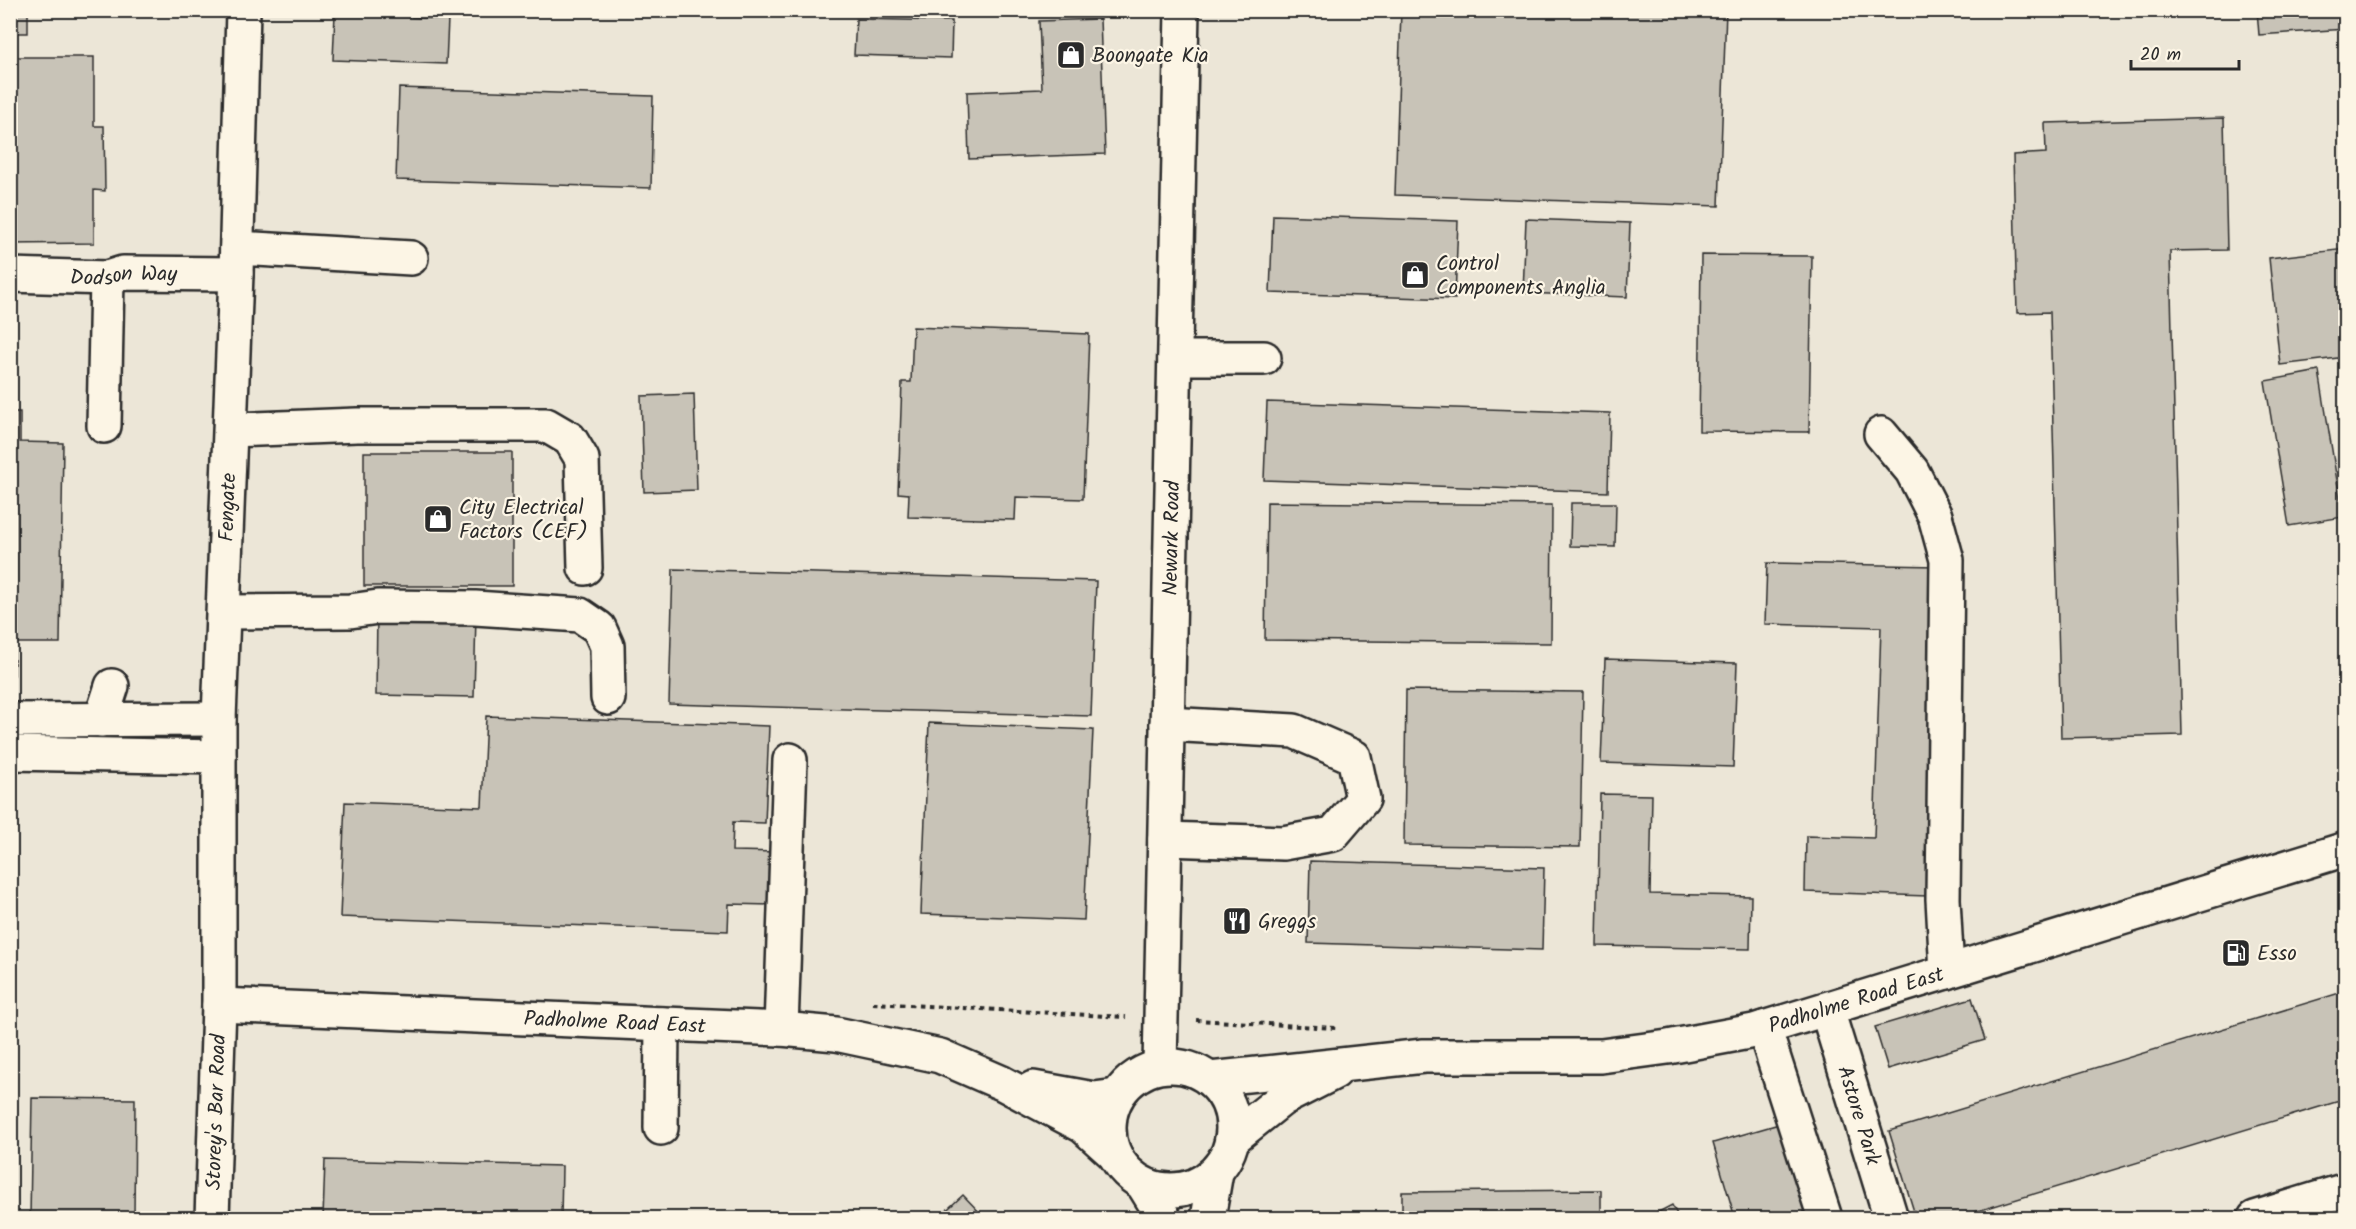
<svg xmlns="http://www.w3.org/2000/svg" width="2356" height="1229" viewBox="0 0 2356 1229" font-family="Kalam,sans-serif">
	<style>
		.built { fill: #ece6d7 }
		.building { fill: #c8c3b7; stroke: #2b2b2b; stroke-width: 1.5 }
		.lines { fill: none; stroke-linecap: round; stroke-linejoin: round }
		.minor-casing { stroke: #2b2b2b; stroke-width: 38 }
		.path { stroke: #2b2b2b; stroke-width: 4; stroke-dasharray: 4.5 4.5; stroke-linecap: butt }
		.minor { stroke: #fcf5e5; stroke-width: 33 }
		.labels { text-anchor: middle; stroke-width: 4.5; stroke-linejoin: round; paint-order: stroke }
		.poi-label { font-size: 21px; fill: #2b2b2b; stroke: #fcf5e5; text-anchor: start }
		.street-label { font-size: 21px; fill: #2b2b2b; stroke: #fcf5e5 }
	</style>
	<rect width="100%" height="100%" fill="#fcf5e5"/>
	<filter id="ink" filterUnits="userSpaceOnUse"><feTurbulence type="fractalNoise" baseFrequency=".0167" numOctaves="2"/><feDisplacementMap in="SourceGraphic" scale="12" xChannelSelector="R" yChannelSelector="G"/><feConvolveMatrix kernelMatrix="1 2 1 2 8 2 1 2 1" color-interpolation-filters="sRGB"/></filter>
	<g filter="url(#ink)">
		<path class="built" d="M10,11H2345V1218H11Z"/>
		<g class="building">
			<rect x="10" y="10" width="18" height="23"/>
			<path d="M1401,10H1726L1719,206L1395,195Z"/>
			<path d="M2257,10H2346V29L2259,35Z"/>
			<path d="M335,14L448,19L446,64L333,60Z"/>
			<path d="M856,19L952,21L951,58L854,55Z"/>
			<path d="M1100,19L1105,154L969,159L967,92L1042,89L1039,21Z"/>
			<path d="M10,57H94V126H104L105,191L94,190V243L10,244Z"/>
			<path d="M399,88L653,96L651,188L396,180Z"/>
			<path d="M2224,118L2227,250L2170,251L2182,735L2061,738L2050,312L2017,313L2013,155L2046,153L2045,123Z"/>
			<path d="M1273,215L1458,221L1455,299L1270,293Z"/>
			<path d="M1526,219L1630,223L1627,297L1523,293Z"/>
			<path d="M2346,249V357L2280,365L2269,258Z"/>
			<path d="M1701,255L1812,256L1809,432L1699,431Z"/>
			<path d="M913,327L1089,334L1083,499L1016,497L1015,520L908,517L909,494L898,493L902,382H911Z"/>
			<path d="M2319,371L2343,517L2289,526L2265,381Z"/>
			<path d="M694,394L697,490L644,492L641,396Z"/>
			<path d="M1267,402L1610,413L1608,492L1264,480Z"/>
			<path d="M10,412H20V442L63,443L60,643H14V675H10Z"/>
			<rect x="364" y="452" width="148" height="134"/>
			<path d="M1267,502L1552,505L1551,643L1265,640Z"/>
			<path d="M1571,503H1616L1615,547L1570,546Z"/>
			<path d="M1767,563L1937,566L1928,896L1805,892L1806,836L1874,838L1881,627L1765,624Z"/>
			<path d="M673,569L1096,581L1091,716L669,704Z"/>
			<path d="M377,613L476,615L474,697L376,695Z"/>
			<path d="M1605,659L1737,663L1733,767L1601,763Z"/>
			<path d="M1406,690L1583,692L1580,847L1404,845Z"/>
			<path d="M486,716L769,726L765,823L733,822L732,851L778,852L776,905L729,904L728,931L340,917L345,802L482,807Z"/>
			<path d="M929,723L1093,730L1084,920L921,914Z"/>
			<path d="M1600,794L1652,795L1650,894L1751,896L1750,949L1597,946Z"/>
			<path d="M1310,861L1544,868L1542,950L1308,943Z"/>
			<path d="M2346,991V1099L1955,1218H1916L1889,1131Z"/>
			<path d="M1972,998L1985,1040L1888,1069L1875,1027Z"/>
			<path d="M32,1098L135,1099L134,1218H30Z"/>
			<path d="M1786,1122L1814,1218H1735L1713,1143Z"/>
			<path d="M325,1160L562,1166L561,1218H323Z"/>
			<path d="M1601,1190V1218H1402V1192Z"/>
			<path d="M963,1195L985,1218H938Z"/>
			<path d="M1672,1205L1679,1218H1650L1649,1217Z"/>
		</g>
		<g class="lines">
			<g class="minor-casing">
				<g id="minor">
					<path d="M237,248L411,258"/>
					<path id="s1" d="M10,275L107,278L123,273L236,274"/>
					<path d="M1175,358H1264"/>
					<path d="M104,426L107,278"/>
					<path d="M231,430L357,425H546L570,439L582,459L585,568"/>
					<path d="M1881,434L1912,471L1935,516L1947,560L1943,899L1947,972"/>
					<path d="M224,612L350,611L378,607L475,608L580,615L599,628L607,646L608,698"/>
					<path d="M10,720L219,719"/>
					<path d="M101,720L112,686"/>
					<path d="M10,753L219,757"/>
					<path d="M1165,839L1283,843L1333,834L1363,799L1354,757L1294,731L1167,724"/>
					<path id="s2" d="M219,1005L781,1029L836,1034L940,1056L1002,1083L1083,1126L1113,1153"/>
					<path id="s3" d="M1827,1010L1891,1218"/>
					<path d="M1764,1028L1825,1218"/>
					<path d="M781,1029L790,760"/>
					<circle cx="1171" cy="1128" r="62"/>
					<path id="s4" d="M1160,1066L1182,10"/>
					<path id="s5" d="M1210,1079L1424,1056H1601L1668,1047L1754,1031L2346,849"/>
					<path d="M1033,1088L1094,1099L1117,1096"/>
					<path d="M661,1128L662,1024"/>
					<path d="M1232,1139L1282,1099L1335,1072"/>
					<path d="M1143,1184L1164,1218"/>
					<path id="s6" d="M212,1218L219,1005V719L236,274L243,10"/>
					<path d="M1208,1218L1216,1172"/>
					<path d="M2255,1218L2346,1190"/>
				</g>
			</g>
			<g class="path">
				<path d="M873,1003L1126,1017"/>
				<path d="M1196,1020L1336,1028"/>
			</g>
			<use href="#minor" class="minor"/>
		</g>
	</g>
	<defs>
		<g id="shop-square" transform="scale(1.5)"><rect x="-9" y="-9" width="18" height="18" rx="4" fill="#2b2b2b" stroke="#fcf5e5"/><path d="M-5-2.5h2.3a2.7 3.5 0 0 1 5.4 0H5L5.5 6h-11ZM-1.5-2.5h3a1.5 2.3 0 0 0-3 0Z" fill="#fff"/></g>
		<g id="restaurant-square" transform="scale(1.5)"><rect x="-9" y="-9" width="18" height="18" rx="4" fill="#2b2b2b" stroke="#fcf5e5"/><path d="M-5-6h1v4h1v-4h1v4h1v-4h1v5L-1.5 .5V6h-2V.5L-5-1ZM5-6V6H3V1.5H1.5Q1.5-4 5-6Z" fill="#fff"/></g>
		<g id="fuel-square" transform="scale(1.5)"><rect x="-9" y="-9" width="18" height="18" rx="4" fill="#2b2b2b" stroke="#fcf5e5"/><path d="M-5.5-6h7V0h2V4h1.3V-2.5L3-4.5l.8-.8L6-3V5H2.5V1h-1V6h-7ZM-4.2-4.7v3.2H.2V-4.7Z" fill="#fff"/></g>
	</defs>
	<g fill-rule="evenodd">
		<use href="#shop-square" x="1071" y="55"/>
		<use href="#shop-square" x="1415" y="275"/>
		<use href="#shop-square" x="438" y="519"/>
		<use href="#restaurant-square" x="1237" y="921"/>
		<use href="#fuel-square" x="2236" y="953"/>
	</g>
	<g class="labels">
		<g class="poi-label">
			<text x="1092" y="62">Boongate Kia</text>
			<text x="1436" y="270">Control<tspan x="1436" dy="24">Components Anglia</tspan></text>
			<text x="459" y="514">City Electrical<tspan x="459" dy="24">Factors (CEF)</tspan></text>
			<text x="1258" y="928">Greggs</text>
			<text x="2257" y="960">Esso</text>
		</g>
		<g class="street-label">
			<text dy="7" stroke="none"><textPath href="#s1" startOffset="114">Dodson Way</textPath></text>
			<text dy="7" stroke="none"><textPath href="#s6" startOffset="711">Fengate</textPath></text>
			<text dy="7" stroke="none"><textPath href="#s4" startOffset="528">Newark Road</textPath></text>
			<text dy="7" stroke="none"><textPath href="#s5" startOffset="654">Padholme Road East</textPath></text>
			<text dy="7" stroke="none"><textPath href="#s2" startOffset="396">Padholme Road East</textPath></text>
			<text dy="7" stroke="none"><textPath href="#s6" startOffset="106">Storey's Bar Road</textPath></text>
			<text dy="7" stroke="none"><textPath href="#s3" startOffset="110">Astore Park</textPath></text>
		</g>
	</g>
	<rect width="2356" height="1229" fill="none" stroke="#fcf5e5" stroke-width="36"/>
	<rect x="18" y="18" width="2320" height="1193" fill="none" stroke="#2b2b2b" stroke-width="2" filter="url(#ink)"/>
	<path d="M2131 60v9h108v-9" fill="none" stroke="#2b2b2b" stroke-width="3"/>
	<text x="2140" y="60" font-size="18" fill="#2b2b2b" stroke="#fcf5e5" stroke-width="4.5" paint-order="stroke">20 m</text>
</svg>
